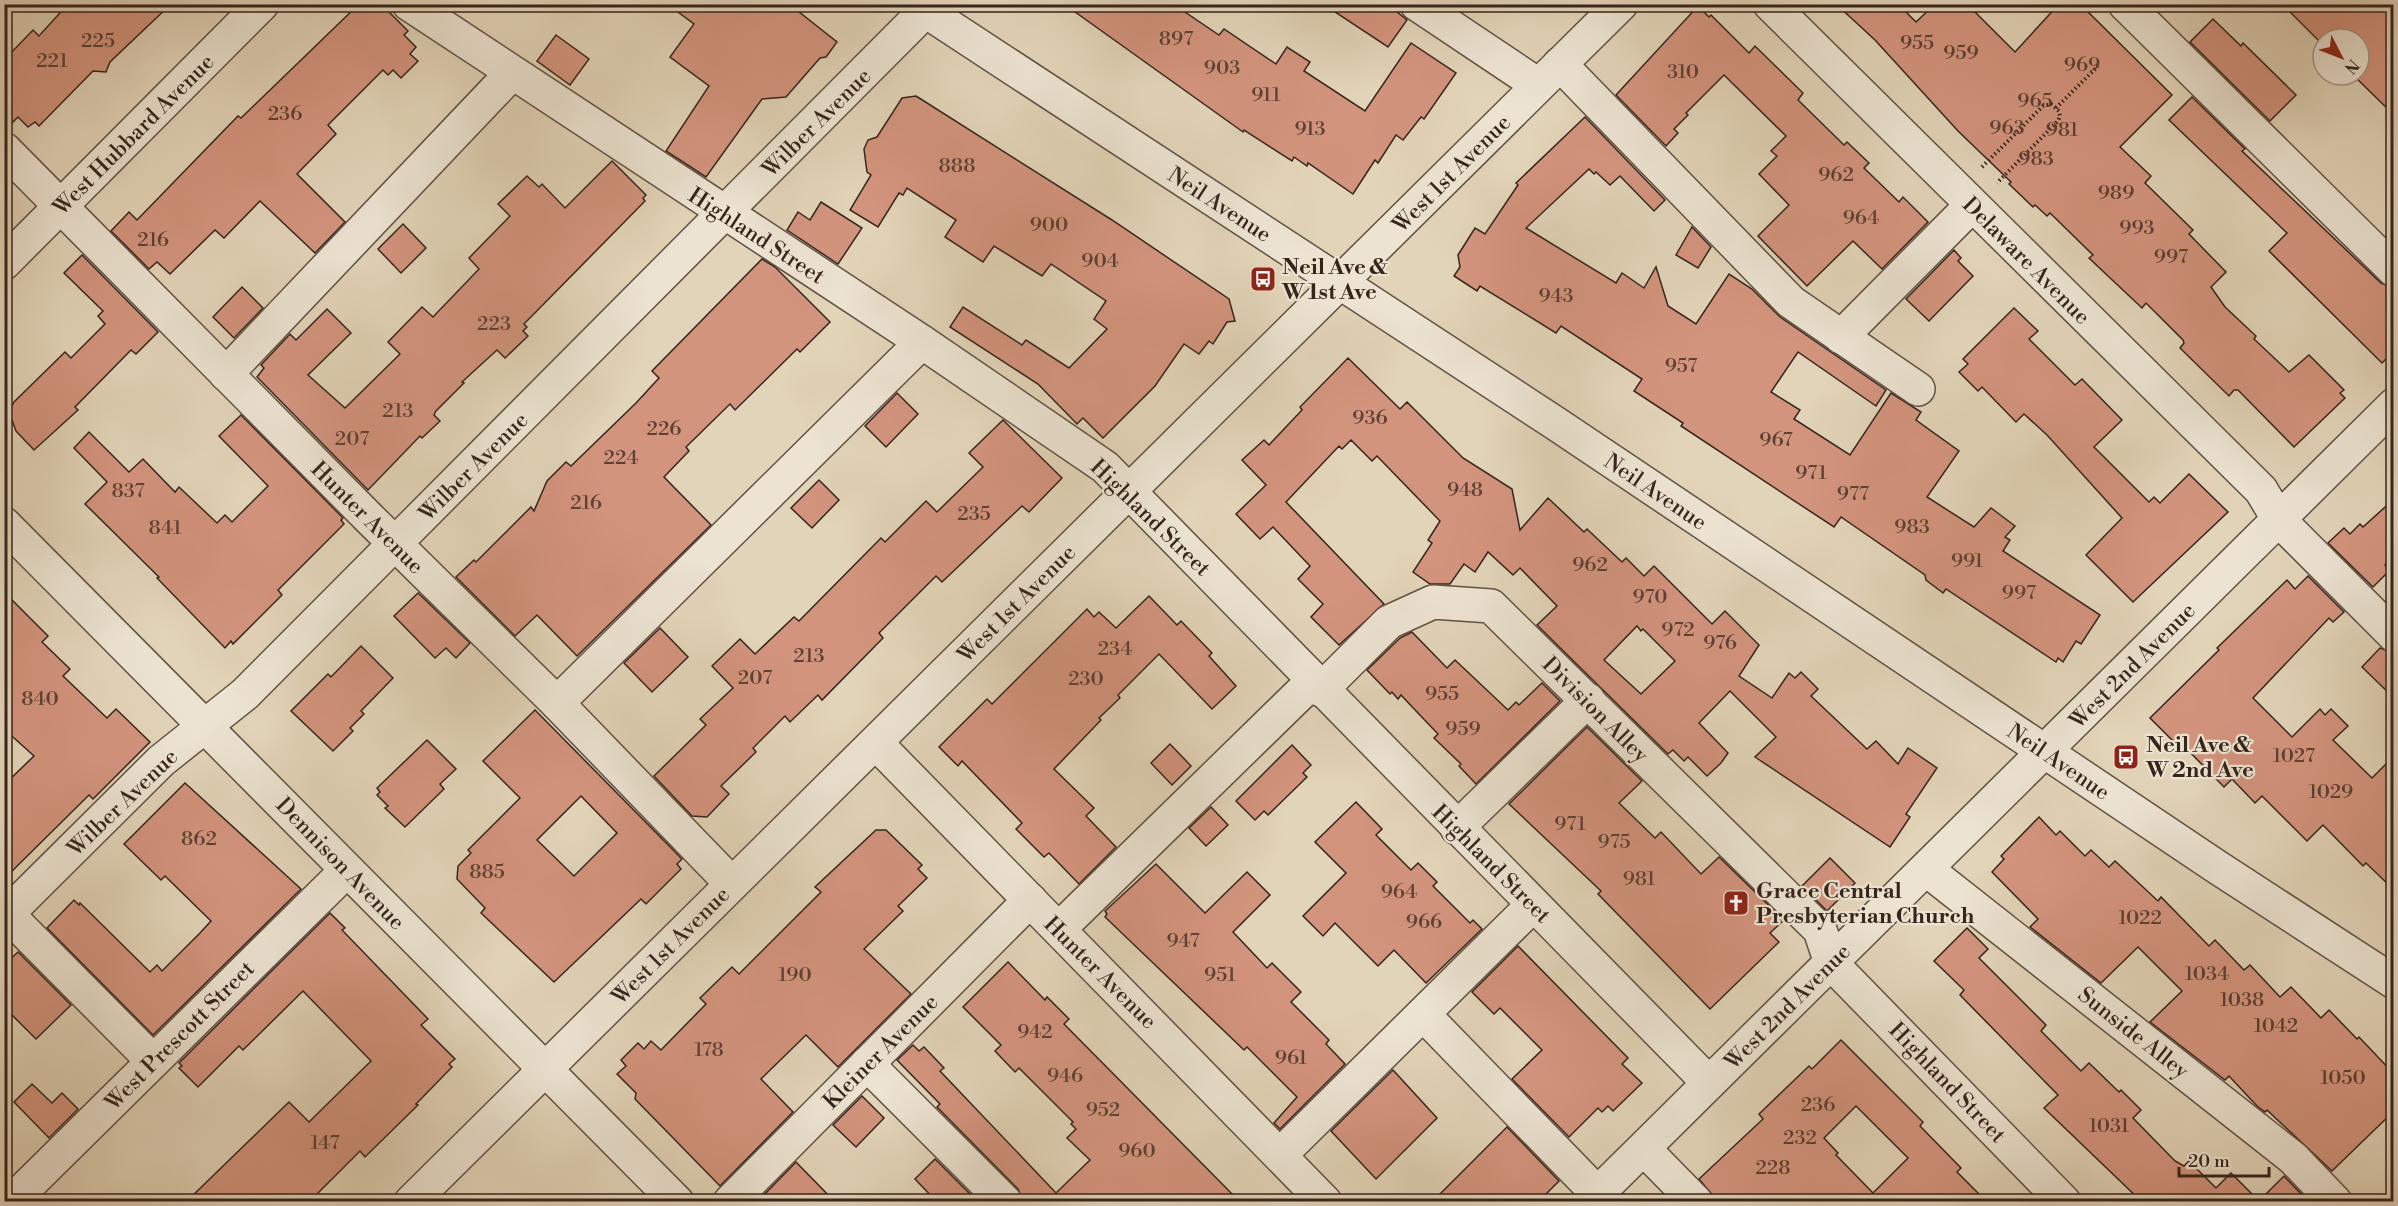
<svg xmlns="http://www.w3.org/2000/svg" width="2398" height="1206" viewBox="0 0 2398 1206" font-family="'Libre Bodoni',serif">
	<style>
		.building { fill: #d3947d; stroke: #36251d; stroke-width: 1.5; fill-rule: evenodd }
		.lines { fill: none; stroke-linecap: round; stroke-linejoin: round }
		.minor-casing { stroke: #615144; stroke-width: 36 }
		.path { stroke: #36251d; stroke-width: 4; stroke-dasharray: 1.5 3; stroke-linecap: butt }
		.minor { stroke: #ece3d1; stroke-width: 33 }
		.labels { text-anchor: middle; stroke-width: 4.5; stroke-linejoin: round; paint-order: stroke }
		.number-label { font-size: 20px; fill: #5d4135 }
		.street-label { font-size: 22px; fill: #36251d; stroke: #ece3d1 }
		.poi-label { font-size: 22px; font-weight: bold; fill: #36251d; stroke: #ece3d1; text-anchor: start }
	</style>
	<rect width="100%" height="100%" fill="#e2d4b8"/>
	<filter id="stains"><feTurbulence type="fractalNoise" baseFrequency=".00333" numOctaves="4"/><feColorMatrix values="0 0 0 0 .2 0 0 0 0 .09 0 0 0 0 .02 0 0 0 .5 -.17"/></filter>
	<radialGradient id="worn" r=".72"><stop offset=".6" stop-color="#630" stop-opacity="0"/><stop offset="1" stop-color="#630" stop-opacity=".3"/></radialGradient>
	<g class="building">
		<path d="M68,4H171L110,62L106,72L93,71L39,126L35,122L28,127L18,117L4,131V60L33,30L39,36Z"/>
		<path d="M359,4H381L408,31L404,35L416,47L410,54L418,61L401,78L393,70L388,75L383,70L328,125L336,134L297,174L345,222L315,253L260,201L224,238L215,230L170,274L157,262L149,269L111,231L129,212L137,220L238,116L241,118Z"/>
		<path d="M667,4H789L837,42L826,57L820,58L786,97L762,99L706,177L666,151L709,86L670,57L694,24Z"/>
		<path d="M1064,4H1173L1219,35L1224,29L1276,64L1287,47L1310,62L1304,71L1365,111L1411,43L1456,73L1424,119L1421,117L1403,140L1396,135L1378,163L1375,160L1353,194L1308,163L1307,166L1294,157L1292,161L1244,130L1243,132Z"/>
		<path d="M1323,4H1387L1407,20L1388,47Z"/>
		<path d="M1836,4H1898L1916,22L1935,4H1967L2015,52L2059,4H2080L2172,95L2120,147L2151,176L2145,183L2193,230L2189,234L2226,272L2211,287L2225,307L2256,336L2254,339L2289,372L2309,355L2344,390L2340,393L2345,398L2294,447L2238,390H2234L2229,396L2180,348L2184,343L2183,340L2146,303L2142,308L2089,258L2093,255L2050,213L2047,216L2035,205L2033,207L2009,184L2011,182L1958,131L1875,40Z"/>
		<path d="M2282,4H2394V115L2353,75H2359V39H2323V45Z"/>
		<path d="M1698,6L1709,17L1711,15L1749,53L1755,46L1803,93L1798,100L1844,145L1847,142L1869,163L1864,168L1899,202L1903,197L1928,222L1882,269L1853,241L1807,286L1758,236L1789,205L1759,174L1777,156L1771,151L1786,136L1724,75L1686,113L1688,115L1674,129L1678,133L1666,146L1616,95Z"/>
		<path d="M2213,19L2241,46L2243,43L2296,95L2270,121L2190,42Z"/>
		<path d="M556,35L589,59L570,85L537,61Z"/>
		<path d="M916,96L1112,220L1229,299L1235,321L1227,322L1213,344L1209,341L1199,354L1184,344L1155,386L1103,438L1083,418L1077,424L1038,384L950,327L963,307L1022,345L1026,340L1069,368L1107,329L1094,319L1106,301L1051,264L1042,276L994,246L983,262L945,237L956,220L907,188L903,195L899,193L878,227L850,210L871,175L867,172L864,149L868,140L877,137L902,98Z"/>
		<path d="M2192,97L2245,149L2242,151L2381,283L2394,288V351L2382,363L2269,251L2287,233L2169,120Z"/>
		<path d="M1585,117L1665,200L1654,211L1620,176L1610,185L1596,172L1594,174L1589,169L1526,228L1616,283L1622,273L1644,288L1656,267L1668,306L1696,324L1729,274L1752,289L1780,317L1886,390L1876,406L1798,352L1771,392L1800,410L1794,419L1850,455L1891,393L1921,412L1916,420L1959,451L1927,497L1974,527L1991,508L2015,526L2005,537L2010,540L2003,551L2100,615L2081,644L2076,641L2063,662L2058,658L2056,662L1946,589L1943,593L1926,580L1925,575L1841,517L1834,527L1681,426L1683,423L1634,391L1642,379L1561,326L1556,333L1480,286L1477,291L1454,276L1460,267L1458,255L1475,228L1485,234L1518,185L1516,183Z"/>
		<path d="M612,161L646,195L643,198L645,201L524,324L527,327L523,331L528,336L505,358L497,350L462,382L464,383L436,411L434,415L440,421L422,438L420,436L368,490L257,377L264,368L261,365L290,334L296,340L327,309L351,333L308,375L345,408L400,354L388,342L422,307L433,317L479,269L469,258L510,216L498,204L527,176L539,187L542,184L565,208Z"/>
		<path d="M821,202L862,228L838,264L787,230L798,212L810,220Z"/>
		<path d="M403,224L426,248L401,273L378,249Z"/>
		<path d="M1692,227L1711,247L1698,268L1676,255Z"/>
		<path d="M1954,250L1961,258L1958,261L1973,276L1929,321L1906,299Z"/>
		<path d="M82,255L158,332L136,354L131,350L75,407L78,410L34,450L16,431L9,412L14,402L65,352L71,358L105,324L98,316L103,311L64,273Z"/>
		<path d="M762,259L775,267L830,322L800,352L797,349L735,410L730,404L686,447L689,451L664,477L711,525L577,656L537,615L515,636L456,577L474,560L476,562L531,507L534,511L547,481L566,462L571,466L636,403L659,378L652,371Z"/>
		<path d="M242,287L263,308L234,338L213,317Z"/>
		<path d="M2014,308L2038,331L2029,339L2075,385L2082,379L2122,420L2094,447L2149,502L2154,497L2160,503L2189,474L2228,512L2133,602L2086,555L2122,518L2047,435L2024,414L2016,422L1982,387L1978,391L1959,372L1968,364L1963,359Z"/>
		<path d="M1348,358L1400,409L1407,402L1463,458L1512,489L1520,530L1548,498L1584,532L1587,529L1622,562L1626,558L1644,576L1654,566L1712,624L1725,611L1759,645L1739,676L1772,698L1789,673L1795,678L1801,672L1818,689L1811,696L1867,749L1876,741L1898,764L1908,748L1937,768L1906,814L1910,817L1890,847L1755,757L1776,737L1730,691L1699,723L1728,753L1721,763L1707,776L1688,757L1684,761L1673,750L1668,754L1537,625L1557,606L1520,568L1513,575L1488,552L1475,572L1464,564L1450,584H1430L1413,572L1432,543L1428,540L1440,521L1377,456L1372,461L1351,440L1342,449L1339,446L1286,502L1384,604L1339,645L1311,617L1323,604L1298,579L1310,566L1273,527L1260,539L1236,514L1266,485L1242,460L1264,440L1269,445L1302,410L1300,407ZM1637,626L1641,631L1643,629L1675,661L1641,694L1604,660Z"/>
		<path d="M897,393L918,414L886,447L865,426Z"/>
		<path d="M241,415L343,518L341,520L344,524L278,590L282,595L233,644L231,641L225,648L157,578L159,577L85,504L107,482L74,448L89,432L129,472L143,459L175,492L179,487L217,523L225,515L232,522L268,486L219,436Z"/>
		<path d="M1003,420L1062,478L1029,512L1022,506L942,582L936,576L879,633L883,638L822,700L818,695L790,722L785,716L753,748L756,752L721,786L729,794L707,817L692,816L654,776L706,725L700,719L733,688L712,666L740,639L755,654L794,617L799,621L881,538L885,542L926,501L937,512L983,467L969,453Z"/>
		<path d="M819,480L839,500L812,528L791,508Z"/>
		<path d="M2394,499V557L2385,565L2390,570L2373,587L2328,543L2344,528L2350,534L2360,524L2363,527Z"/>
		<path d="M2308,576L2344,612L2333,622L2329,618L2253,698L2292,737L2320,709L2325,715L2331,709L2348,726L2333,740L2372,778L2394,756V890L2366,863L2363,866L2323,825L2307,841L2262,796L2255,803L2232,779L2224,787L2181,743L2178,746L2150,718L2219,650L2217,648L2287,580L2295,589Z"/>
		<path d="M4,592L48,636L42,642L70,669L63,676L107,718L116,709L150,742L93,799L89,795L4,879V785L34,756L4,729Z"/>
		<path d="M418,593L470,643L456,658L446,648L435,658L394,616Z"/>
		<path d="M1149,596L1177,625L1181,621L1212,653L1209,656L1236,686L1212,709L1159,654L1118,695L1120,698L1099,718L1101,720L1054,769L1094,808L1086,816L1116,847L1079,884L1049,853L1044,857L1016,829L1022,823L962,761L958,766L939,747L987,699L992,704L1087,609L1094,617L1099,612L1116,628Z"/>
		<path d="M660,628L688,657L652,692L624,663Z"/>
		<path d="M1412,632L1447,668L1455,660L1508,710L1516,702L1519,705L1542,683L1560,701L1476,784L1459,766L1461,764L1434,738L1438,734L1417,712L1401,695L1398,699L1392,692L1390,694L1367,670L1400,638Z"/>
		<path d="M361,646L393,678L361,711L364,714L350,728L353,731L333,751L291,711L328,674L331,677Z"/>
		<path d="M2380,648L2394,653V698L2362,667Z"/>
		<path d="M535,710L682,859L677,864L681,869L646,904L641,899L554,982L481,913L485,908L457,879L458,866L471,853L468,850L520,798L483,761ZM581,796L617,833L574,876L537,840Z"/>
		<path d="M1587,727L1642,781L1619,803L1655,838L1661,832L1701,874L1719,857L1784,920L1770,933L1779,942L1710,1009L1598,894L1601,891L1509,804Z"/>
		<path d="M427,740L456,769L440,784L444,789L405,827L385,808L388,806L377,795L380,792L377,788Z"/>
		<path d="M1170,744L1191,766L1172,785L1151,763Z"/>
		<path d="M1292,745L1311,765L1303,773L1307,777L1268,815L1264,811L1255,820L1236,801Z"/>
		<path d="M185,783L301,889L153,1035L47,928L74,900L79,905L80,903L150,972L157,965L162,971L200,933L211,921L165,876L161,880L124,844Z"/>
		<path d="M1356,802L1382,829L1376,835L1411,870L1418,863L1437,882L1433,886L1470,923L1473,920L1482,929L1426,983L1394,950L1378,966L1335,923L1323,936L1303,916L1346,873L1315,842Z"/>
		<path d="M1211,807L1228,825L1206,846L1189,828Z"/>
		<path d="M2039,817L2056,835L2060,831L2085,856L2091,850L2109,867L2115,861L2158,901L2161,897L2209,946L2215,940L2244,970L2250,965L2280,997L2291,987L2321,1018L2329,1010L2357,1039L2359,1037L2394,1074V1111L2332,1171L2267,1110L2265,1112L2257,1106L2229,1076L2225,1080L2150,1022L2182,991L2138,947L2101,983L2030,927L2038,919L1992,872L2004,859L2001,856Z"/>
		<path d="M876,830H886L922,865L918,869L927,878L898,906L903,911L864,949L911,994L838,1067L806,1035L761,1079L793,1112L720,1186L635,1099L636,1093L617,1074L626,1066L621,1060L638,1043L644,1049L651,1041L661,1050L706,1004L700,998L732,967L739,974L821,892L815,887Z"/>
		<path d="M1830,858L1855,883L1827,911L1802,886Z"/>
		<path d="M1156,864L1205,913L1247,872L1270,895L1233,932L1267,968L1272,963L1301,992L1291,1002L1329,1040L1326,1044L1345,1064L1280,1129L1274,1123L1297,1097L1247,1047L1244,1050L1105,917L1107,914L1105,911Z"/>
		<path d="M330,913L345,928L342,930L428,1019L421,1025L455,1059L449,1064L452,1067L416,1104L418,1105L365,1157L360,1151L309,1202H186L289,1102L309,1122L371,1061L303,991L243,1050L239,1046L198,1087L179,1068L182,1066L179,1063Z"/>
		<path d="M1967,928L1988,949L1979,958L2046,1025L2041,1031L2081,1071L2089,1063L2119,1092L2121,1090L2141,1110L2133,1118L2175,1161L2184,1166L2189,1161L2216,1188L2231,1173L2259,1201L2284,1176L2305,1198L2301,1202H2142L2044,1108L2058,1095L1960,995L1964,990L1934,961Z"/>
		<path d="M1518,946L1628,1058L1622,1064L1642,1083L1613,1111L1608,1106L1602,1112L1598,1108L1569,1137L1512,1079L1542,1050L1500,1008L1494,1014L1472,992Z"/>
		<path d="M18,952L71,1005L36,1039L4,1007V965Z"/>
		<path d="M1008,962L1045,1000L1047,997L1069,1019L1064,1024L1240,1202H1023L1018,1189L937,1107L940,1104L897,1060L913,1045L919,1051L924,1047L944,1068L940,1071L1056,1193L1090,1160L1067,1138L1076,1129L1071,1124L1073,1122L1019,1068L1015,1072L995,1051L1001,1045L963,1007Z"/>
		<path d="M1841,1040L1923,1122L1920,1126L1961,1168L1957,1172L1987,1202H1718L1714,1197L1699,1179L1763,1119L1759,1114L1809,1066L1812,1069ZM1856,1106L1908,1158L1873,1193L1836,1155L1838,1153L1824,1138Z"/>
		<path d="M1393,1070L1437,1118L1376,1179L1331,1131Z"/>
		<path d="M32,1084L52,1103L62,1093L78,1109L49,1138L14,1102Z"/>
		<path d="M862,1096L884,1118L856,1147L833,1125Z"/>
		<path d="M1507,1127L1559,1181L1538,1202H1432Z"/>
		<path d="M935,1159L978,1202H937L915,1179Z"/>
		<path d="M796,1162L835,1202H757Z"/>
	</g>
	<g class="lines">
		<g class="minor-casing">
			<g id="minor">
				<path d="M409,4L922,342L1105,467L1709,1083"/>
				<path d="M915,4L1555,423L2217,867L2394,982"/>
				<path d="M1417,4L1538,85"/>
				<path d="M1770,4L2261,490L2279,520L2394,635"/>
				<path d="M2125,4L2394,270"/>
				<path d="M1560,64L1791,302L1918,389"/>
				<path d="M4,149L370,519L557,703L732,884"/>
				<path d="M4,263L262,4"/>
				<path d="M1841,337L1972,205"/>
				<path d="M226,374L512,73"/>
				<path d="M4,524L677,1202"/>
				<path d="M1321,690L1389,622L1433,602L1491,606L1820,930L1831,963L2064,1202"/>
				<path d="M557,703L922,342"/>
				<path d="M876,743L1325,1202"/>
				<path d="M1457,828L1588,700"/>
				<path d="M1926,869L2293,1158L2335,1202"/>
				<path d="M7,914L153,1061"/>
				<path d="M4,917L161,761L245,694L932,4"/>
				<path d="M1059,929L1313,681"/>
				<path d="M1423,1014L1597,1193"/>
				<path d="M867,1064L1005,1202"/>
				<path d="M1644,1149L1696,1202"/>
				<path d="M1280,1155L1533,905"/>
				<path d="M11,1202L347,870"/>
				<path d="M411,1202L1621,4"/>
				<path d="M730,1202L1030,900"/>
				<path d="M1589,1202L2394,405"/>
			</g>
		</g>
		<g class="path">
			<path d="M2056,108L2098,66"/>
			<path d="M1982,167L2043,106L2051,104L2059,111L2060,116L2058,121L1997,183"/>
		</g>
		<use href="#minor" class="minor"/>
	</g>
	<defs>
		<g id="bus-square" transform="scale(1.35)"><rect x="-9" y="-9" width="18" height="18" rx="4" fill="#8f2418" stroke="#ece3d1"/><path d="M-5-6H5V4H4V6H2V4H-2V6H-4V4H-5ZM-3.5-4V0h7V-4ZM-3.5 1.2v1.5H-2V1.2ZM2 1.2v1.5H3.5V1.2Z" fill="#fff"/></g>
		<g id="church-square" transform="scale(1.35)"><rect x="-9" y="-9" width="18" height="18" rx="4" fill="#8f2418" stroke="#ece3d1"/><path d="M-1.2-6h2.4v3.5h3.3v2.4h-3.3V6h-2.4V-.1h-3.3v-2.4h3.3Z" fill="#fff"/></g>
	</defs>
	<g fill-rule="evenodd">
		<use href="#bus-square" x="1263" y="279"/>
		<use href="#bus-square" x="2126" y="757"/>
		<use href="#church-square" x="1736" y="903"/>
	</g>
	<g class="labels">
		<g class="number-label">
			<text x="1176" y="45">897</text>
			<text x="98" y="47">225</text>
			<text x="1917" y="49">955</text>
			<text x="1961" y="59">959</text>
			<text x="52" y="67">221</text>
			<text x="2082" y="71">969</text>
			<text x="1222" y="74">903</text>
			<text x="1683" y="78">310</text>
			<text x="1266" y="101">911</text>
			<text x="2035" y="107">965</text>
			<text x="285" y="120">236</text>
			<text x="2007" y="134">963</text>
			<text x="1310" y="135">913</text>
			<text x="2062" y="136">981</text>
			<text x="2036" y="165">983</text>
			<text x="957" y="172">888</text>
			<text x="1836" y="181">962</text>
			<text x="2116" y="199">989</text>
			<text x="1861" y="224">964</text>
			<text x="1049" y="231">900</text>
			<text x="2137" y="234">993</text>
			<text x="153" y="246">216</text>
			<text x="2171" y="263">997</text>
			<text x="1100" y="267">904</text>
			<text x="1556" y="302">943</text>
			<text x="494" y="330">223</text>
			<text x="1681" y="372">957</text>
			<text x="398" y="417">213</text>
			<text x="1370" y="424">936</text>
			<text x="664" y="435">226</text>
			<text x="352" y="445">207</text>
			<text x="1776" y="446">967</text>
			<text x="621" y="464">224</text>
			<text x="1811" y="479">971</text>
			<text x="1465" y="496">948</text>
			<text x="128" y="497">837</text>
			<text x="1853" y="500">977</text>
			<text x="586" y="509">216</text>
			<text x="974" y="520">235</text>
			<text x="1912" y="533">983</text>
			<text x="165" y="534">841</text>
			<text x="1967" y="567">991</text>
			<text x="1590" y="571">962</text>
			<text x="2019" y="599">997</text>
			<text x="1650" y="603">970</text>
			<text x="1678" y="636">972</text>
			<text x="1720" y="649">976</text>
			<text x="1115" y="655">234</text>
			<text x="809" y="662">213</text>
			<text x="755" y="684">207</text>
			<text x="1086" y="685">230</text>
			<text x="1442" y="700">955</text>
			<text x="40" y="705">840</text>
			<text x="1463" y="735">959</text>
			<text x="2294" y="762">1027</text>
			<text x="2331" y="798">1029</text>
			<text x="1570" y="830">971</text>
			<text x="199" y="845">862</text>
			<text x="1614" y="848">975</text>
			<text x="487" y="878">885</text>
			<text x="1639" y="885">981</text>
			<text x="1399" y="898">964</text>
			<text x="2140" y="924">1022</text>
			<text x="1424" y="928">966</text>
			<text x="1183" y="947">947</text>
			<text x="2207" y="980">1034</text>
			<text x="795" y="981">190</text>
			<text x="1220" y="981">951</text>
			<text x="2242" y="1006">1038</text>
			<text x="2276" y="1032">1042</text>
			<text x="1035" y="1038">942</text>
			<text x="709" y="1056">178</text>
			<text x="1291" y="1064">961</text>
			<text x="1065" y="1082">946</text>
			<text x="2343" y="1084">1050</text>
			<text x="1818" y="1111">236</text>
			<text x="1103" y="1116">952</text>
			<text x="2109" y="1132">1031</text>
			<text x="1800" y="1144">232</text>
			<text x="325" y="1149">147</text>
			<text x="1137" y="1157">960</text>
			<text x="1773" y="1174">228</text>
		</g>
		<g class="street-label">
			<text transform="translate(816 122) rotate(-45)" y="8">Wilber Avenue</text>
			<text transform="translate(133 134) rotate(-45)" y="8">West Hubbard Avenue</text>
			<text transform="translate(1451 173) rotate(-45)" y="8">West 1st Avenue</text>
			<text transform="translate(1220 204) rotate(33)" y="8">Neil Avenue</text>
			<text transform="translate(757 235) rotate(33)" y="8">Highland Street</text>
			<text transform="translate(2027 260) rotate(45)" y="8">Delaware Avenue</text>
			<text transform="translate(473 466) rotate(-45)" y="8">Wilber Avenue</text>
			<text transform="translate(1656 491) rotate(34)" y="8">Neil Avenue</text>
			<text transform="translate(368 517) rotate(45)" y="8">Hunter Avenue</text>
			<text transform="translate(1151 517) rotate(44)" y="8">Highland Street</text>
			<text transform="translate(1016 603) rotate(-45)" y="8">West 1st Avenue</text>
			<text transform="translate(2132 665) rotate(-45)" y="8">West 2nd Avenue</text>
			<text transform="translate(1596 709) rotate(45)" y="8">Division Alley</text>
			<text transform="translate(2059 761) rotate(34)" y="8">Neil Avenue</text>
			<text transform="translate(122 802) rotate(-44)" y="8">Wilber Avenue</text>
			<text transform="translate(341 863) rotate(46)" y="8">Dennison Avenue</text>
			<text transform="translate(1492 863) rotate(45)" y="8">Highland Street</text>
			<text transform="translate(670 945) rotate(-45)" y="8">West 1st Avenue</text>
			<text transform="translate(1101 972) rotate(45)" y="8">Hunter Avenue</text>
			<text transform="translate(1787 1006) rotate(-45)" y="8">West 2nd Avenue</text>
			<text transform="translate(2134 1032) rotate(38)" y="8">Sunside Alley</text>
			<text transform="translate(179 1035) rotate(-45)" y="8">West Prescott Street</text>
			<text transform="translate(880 1051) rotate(-45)" y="8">Kleiner Avenue</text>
			<text transform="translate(1948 1082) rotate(46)" y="8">Highland Street</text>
		</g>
		<g class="poi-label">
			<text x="1282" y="274">Neil Ave &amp;<tspan x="1282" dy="25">W 1st Ave</tspan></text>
			<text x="2146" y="752">Neil Ave &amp;<tspan x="2146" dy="25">W 2nd Ave</tspan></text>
			<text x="1756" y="898">Grace Central<tspan x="1756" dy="25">Presbyterian Church</tspan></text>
		</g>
	</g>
	<rect width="2398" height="1206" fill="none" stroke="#e2d4b8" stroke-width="24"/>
	<rect x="6" y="6" width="2386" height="1194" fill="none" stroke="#36251d" stroke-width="3"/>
	<rect x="12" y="12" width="2374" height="1182" fill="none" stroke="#36251d" stroke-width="1.5"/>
	<g transform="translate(2341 57) rotate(132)"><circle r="28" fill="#ece3d1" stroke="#a39789" stroke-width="1.5"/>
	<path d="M0-4.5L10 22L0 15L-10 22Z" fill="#8f2418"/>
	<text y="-9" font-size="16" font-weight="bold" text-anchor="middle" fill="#36251d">N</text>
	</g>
	<path d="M2179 1167v9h90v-9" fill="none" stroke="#36251d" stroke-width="3"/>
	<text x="2188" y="1167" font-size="18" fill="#36251d" stroke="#ece3d1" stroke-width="4.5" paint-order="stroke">20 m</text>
	<rect width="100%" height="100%" filter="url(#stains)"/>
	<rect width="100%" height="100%" fill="url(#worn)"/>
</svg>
